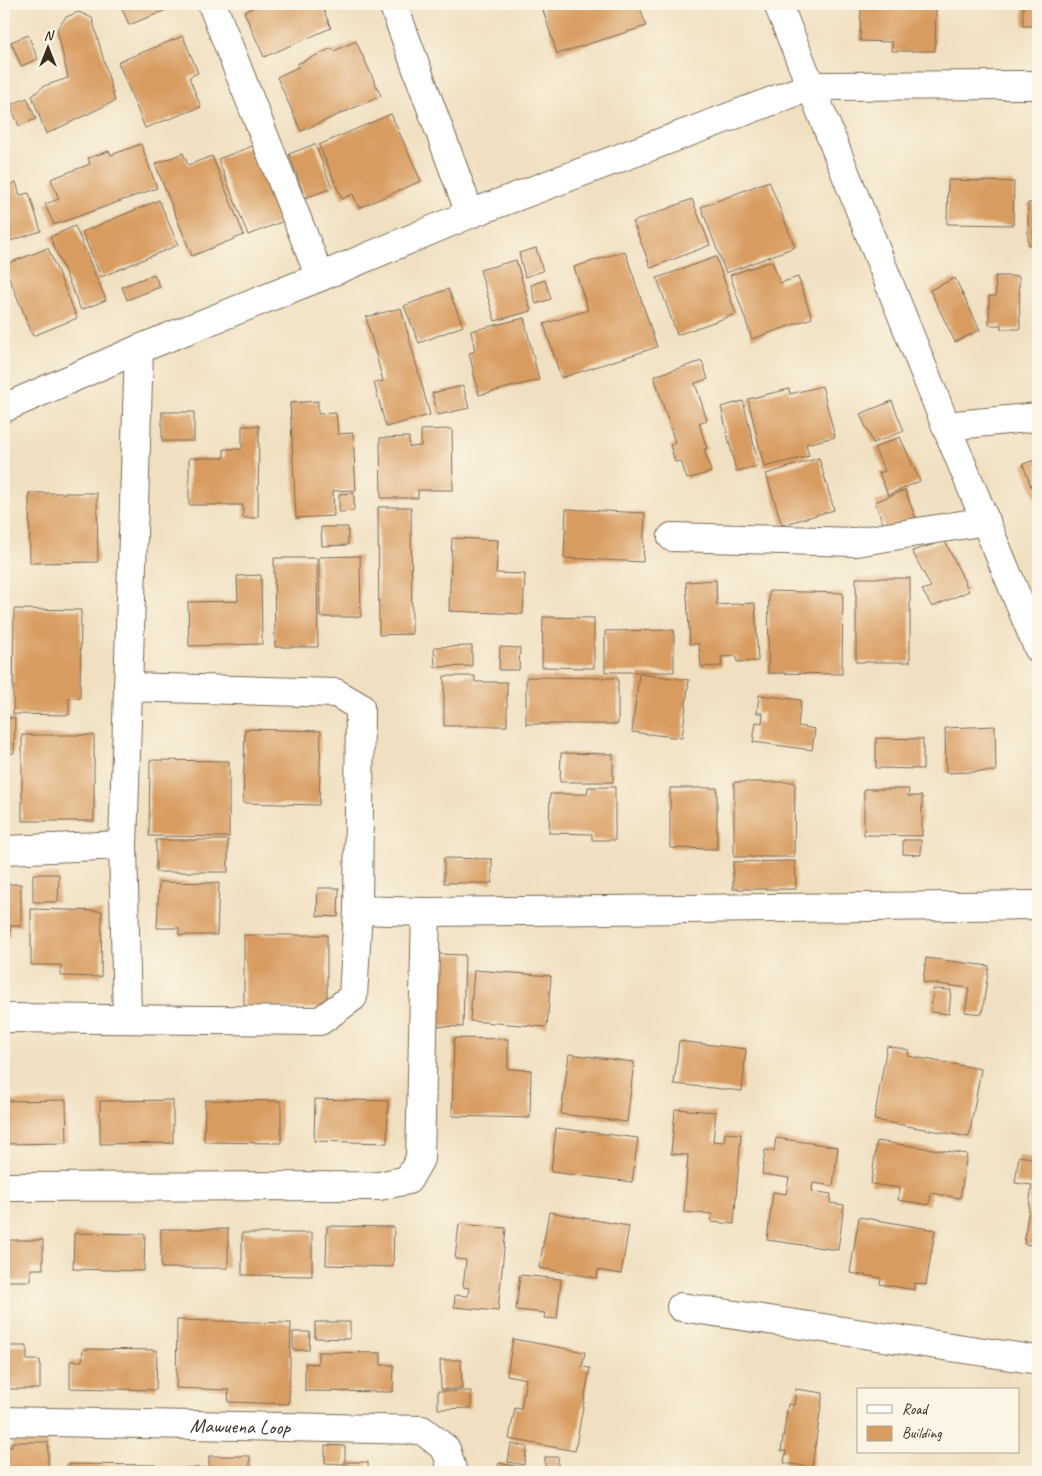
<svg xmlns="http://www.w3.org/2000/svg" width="1042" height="1476" viewBox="0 0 1042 1476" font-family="Caveat,sans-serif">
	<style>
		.building { fill: #d89c60 }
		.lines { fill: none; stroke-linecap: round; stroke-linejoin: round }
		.minor-casing { stroke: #7a6a57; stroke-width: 30 }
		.tertiary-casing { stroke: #7a6a57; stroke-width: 30 }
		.minor { stroke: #fff; stroke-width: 28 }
		.tertiary { stroke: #fff; stroke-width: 28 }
		.labels { text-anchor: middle; stroke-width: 4; stroke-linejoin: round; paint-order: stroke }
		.street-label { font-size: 20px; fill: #3b2a1e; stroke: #fcf5e5 }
	</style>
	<rect width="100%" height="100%" fill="#fcf5e5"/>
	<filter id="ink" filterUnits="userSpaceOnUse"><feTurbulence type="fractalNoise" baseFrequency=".02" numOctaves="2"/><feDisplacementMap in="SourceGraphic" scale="10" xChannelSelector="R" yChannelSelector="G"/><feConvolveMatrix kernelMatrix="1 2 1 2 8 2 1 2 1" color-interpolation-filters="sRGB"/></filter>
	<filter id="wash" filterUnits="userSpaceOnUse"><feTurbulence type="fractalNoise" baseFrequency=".0096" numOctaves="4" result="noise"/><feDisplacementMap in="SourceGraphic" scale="20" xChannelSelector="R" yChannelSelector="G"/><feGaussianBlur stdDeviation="1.12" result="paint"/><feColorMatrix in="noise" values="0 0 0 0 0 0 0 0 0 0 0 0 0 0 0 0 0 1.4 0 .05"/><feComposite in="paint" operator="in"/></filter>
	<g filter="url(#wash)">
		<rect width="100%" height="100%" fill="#f0e0c1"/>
		<g id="blocks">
			<g class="building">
				<path d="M120,4H181L129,25Z"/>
				<path d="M251,4H321L331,28L264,57L244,12L252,8Z"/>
				<path d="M541,4H639L646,26L557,54Z"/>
				<path d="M861,4H936L935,51H892V42L860,41Z"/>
				<rect x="1023" y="4" width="15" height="22"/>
				<path d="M79,12L92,18L115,101L46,134L32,96L44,86L68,78L57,29L66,17Z"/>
				<path d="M28,35L38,59L21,66L11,42Z"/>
				<path d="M183,36L198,73L189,77L201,107L145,128L118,62Z"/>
				<path d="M356,41L381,96L301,131L277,77L298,67L297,64L332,48L334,51Z"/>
				<path d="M4,96L10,111L4,114Z"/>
				<path d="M27,98L36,119L19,126L10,105Z"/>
				<path d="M391,114L421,181L359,208L353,194L342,199L319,145Z"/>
				<path d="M141,144L157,188L54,225L45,204L59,199L51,179L90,164L88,158L109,151L111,155Z"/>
				<path d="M315,144L332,188L305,198L289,154Z"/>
				<path d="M255,145L284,221L248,235L218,159Z"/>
				<path d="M183,153L188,165L212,156L244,235L192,256L155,164Z"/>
				<path d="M948,180L1014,182L1013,225L947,224Z"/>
				<path d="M769,181L795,247L726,273L701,207Z"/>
				<path d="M16,182L20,195L29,193L41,231L4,243V187Z"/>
				<path d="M692,199L710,245L651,268L633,222Z"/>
				<path d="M159,200L178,245L101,277L82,232Z"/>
				<path d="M1028,203H1038V244L1028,245Z"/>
				<path d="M75,226L106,300L81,310L50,237Z"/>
				<path d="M48,248L77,318L33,336L4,265Z"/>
				<path d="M536,248L543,271L525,277L519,253Z"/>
				<path d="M625,251L657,347L561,378L544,324L588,310L574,267Z"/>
				<path d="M716,257L736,314L677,335L657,278Z"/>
				<path d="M516,260L531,311L495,321L480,270Z"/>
				<path d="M772,261L780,283L798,277L812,318L752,339L730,275Z"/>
				<path d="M154,274L160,287L127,300L122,287Z"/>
				<path d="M995,276H1019L1020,329H1001V325H989V296H996Z"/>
				<path d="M955,278L980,330L955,342L930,290Z"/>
				<path d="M545,280L551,299L536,304L531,285Z"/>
				<path d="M448,289L463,326L419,343L404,306Z"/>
				<path d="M401,308L430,415L386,427L374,383L383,381L366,317Z"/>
				<path d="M524,318L539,380L479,395L469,353L475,351L471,331Z"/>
				<path d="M702,361L708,379L695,383L707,420L699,423L707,449H704L711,472L687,479L681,461L675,462L670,445L675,443L654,376Z"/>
				<path d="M463,386L469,408L438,415L432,393Z"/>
				<path d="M822,386L835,437L806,444L809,456L764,467L748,399L789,389L790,394Z"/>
				<path d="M318,401V414L336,413L338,434L353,433L356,490L333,491L334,516L296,518L290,403Z"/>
				<path d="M743,401L759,466L736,471L721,407Z"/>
				<path d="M892,401L904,431L873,443L860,414Z"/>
				<rect x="162" y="412" width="32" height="29"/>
				<path d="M242,426H259L258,518H243V505H189V458H224V449H242Z"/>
				<path d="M452,429L453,490H418V498H381L380,438L409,437V447L421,446V430Z"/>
				<path d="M900,437L920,481L888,495L879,473L885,471L874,448Z"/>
				<path d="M819,458L834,510L782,525L766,474Z"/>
				<path d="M1038,459V506L1023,464Z"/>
				<path d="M905,490L916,519L886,531L875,502Z"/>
				<path d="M29,493H97L98,562L30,563Z"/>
				<path d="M354,493V511L339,512V494Z"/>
				<path d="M378,507H411L412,634L379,635Z"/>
				<path d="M566,509L645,513L643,562L564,558Z"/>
				<path d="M321,527H348V545L322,546Z"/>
				<path d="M452,538L498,540L496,573L525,574L523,614L449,611Z"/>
				<path d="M945,541L969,591L932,607L922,590L931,587L912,551Z"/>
				<path d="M360,556L361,617H320L319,557Z"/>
				<path d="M274,558H317L318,647H275Z"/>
				<path d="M261,575L262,644L189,646L188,602L238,601L237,576Z"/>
				<rect x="856" y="578" width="54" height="84"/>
				<path d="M716,580L717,605L755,603L758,661L737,662V656L721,657L722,666L701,667L699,644H690L686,582Z"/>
				<path d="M769,591L843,593L842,674L768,673Z"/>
				<path d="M14,609L81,610L80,698H69V715L13,714Z"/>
				<path d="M543,617L594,618V668L542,667Z"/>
				<path d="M674,630V672H605V631Z"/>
				<path d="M472,646V666L435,667L434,647Z"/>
				<path d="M500,647L520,648L519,670H499Z"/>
				<path d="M639,674L689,680L682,738L632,732Z"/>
				<path d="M444,676H475V682H507V726H444Z"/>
				<path d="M526,677L618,678V724H526Z"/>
				<path d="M759,695L801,700L798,726L815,729L812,750L753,742L756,722L762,723L763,713H757Z"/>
				<path d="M5,718H15L14,753H4Z"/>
				<path d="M995,726L996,771L946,773L945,728Z"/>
				<path d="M245,729L321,731L319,805L243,803Z"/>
				<rect x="22" y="735" width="72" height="86"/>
				<path d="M876,738L923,739V769L876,768Z"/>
				<path d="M561,753L613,754V782H560Z"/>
				<path d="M150,760L229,761V837L149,836Z"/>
				<path d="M4,770H8L6,820H4Z"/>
				<path d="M734,782H795L794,857H734Z"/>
				<path d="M588,787H615V840H592V834L549,833L550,794H587Z"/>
				<path d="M670,788H717V849L670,848Z"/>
				<path d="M864,789H909L908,796H922V836L864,835Z"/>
				<rect x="156" y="840" width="72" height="32"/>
				<path d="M903,840H921V855L903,854Z"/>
				<path d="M444,858L492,859V883H444Z"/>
				<path d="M795,861L796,889H733V862Z"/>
				<path d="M33,874H59L58,902H33Z"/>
				<path d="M159,882L219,883L217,935H179V928H157Z"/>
				<path d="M4,884H21V926H10V937H4Z"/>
				<path d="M318,888H339L338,917L317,916Z"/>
				<path d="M31,909L102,911L101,977L61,976V965H31Z"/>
				<rect x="244" y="935" width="83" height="73"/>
				<path d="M435,954L465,955L463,1027L432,1026Z"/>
				<path d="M926,958L989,966L982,1014L965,1012L969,988L923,982Z"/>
				<path d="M474,970L551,976L547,1027L470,1021Z"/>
				<path d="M933,989L951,990L949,1014L931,1012Z"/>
				<path d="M454,1038L508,1039V1069L531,1070L530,1118L452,1116Z"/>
				<path d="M679,1041L746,1049L742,1091L674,1084Z"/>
				<path d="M1037,1044H1038V1059L1035,1058Z"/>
				<path d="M887,1046L909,1050L908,1056L981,1069L969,1137L874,1120Z"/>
				<path d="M569,1054L634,1062L627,1122L561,1114Z"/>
				<path d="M315,1099L388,1101L387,1143L314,1141Z"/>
				<path d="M66,1100L67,1143L4,1144V1101Z"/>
				<path d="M173,1100V1143L100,1144V1101Z"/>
				<path d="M205,1100L281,1101V1143L204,1142Z"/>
				<path d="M675,1109L716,1112L713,1141L724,1142L725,1133L741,1134L734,1224L711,1222L712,1214L684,1212L688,1155L671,1154Z"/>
				<path d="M556,1128L638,1138L632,1182L551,1172Z"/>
				<path d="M776,1138L838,1147L833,1186L813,1183L812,1191L831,1194L830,1203L844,1205L838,1250L767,1240L773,1192L786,1194L789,1178L762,1174L765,1150L774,1151Z"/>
				<path d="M877,1141L967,1154L960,1198L931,1193L929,1205L898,1200L900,1188L871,1184Z"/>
				<path d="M1019,1156L1038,1159V1246L1024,1244L1032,1185L1015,1183Z"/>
				<path d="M549,1212L629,1226L621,1274L598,1270L597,1278L539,1268Z"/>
				<path d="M859,1217L935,1230L926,1285L915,1283L914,1290L880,1284L881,1278L850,1273Z"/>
				<path d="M459,1224L506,1228L498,1311L454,1307L455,1295L468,1296L469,1288L463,1287L466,1260L455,1259Z"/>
				<path d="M327,1226L394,1227L393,1267L326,1265Z"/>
				<rect x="161" y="1229" width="67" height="39"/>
				<path d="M74,1233L145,1234L144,1271L73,1269Z"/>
				<path d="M242,1233H312V1276L242,1275Z"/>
				<path d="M4,1240H43V1269H31V1281H4Z"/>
				<path d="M520,1275L561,1279L557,1319L544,1318L545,1313L516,1310Z"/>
				<path d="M177,1320L291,1323L289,1404L228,1402L229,1390L176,1388Z"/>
				<path d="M315,1322H350V1339L315,1338Z"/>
				<path d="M293,1332H310L309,1350H293Z"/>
				<path d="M513,1339L585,1352L582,1367L590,1368L575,1451L509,1439L515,1408L521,1409L526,1379L507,1375Z"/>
				<path d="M4,1346H27V1360H40V1389H4Z"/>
				<path d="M83,1349L157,1350L156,1390L70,1388V1361H82Z"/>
				<path d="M318,1352L381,1353V1365H394L393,1392L305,1391V1363L318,1364Z"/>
				<path d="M440,1360H461L462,1389H441Z"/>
				<path d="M796,1389L823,1393L812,1467L784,1463L786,1451H781L788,1404L794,1405Z"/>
				<path d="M438,1391H471V1408L438,1409Z"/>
				<path d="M12,1442H48V1470L4,1472V1447H12Z"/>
				<path d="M511,1444L527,1447L524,1465L508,1462Z"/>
				<path d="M325,1445L345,1446V1464L325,1463Z"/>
				<path d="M209,1456H250V1468H283V1472H185V1468H209Z"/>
				<rect x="545" y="1457" width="13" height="11"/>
				<path d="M347,1462H368V1469H391V1472H304V1469L347,1468Z"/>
				<path d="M499,1463L539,1471V1472H497Z"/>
				<path d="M67,1464L156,1465V1472H67Z"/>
			</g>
		</g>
	</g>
	<g filter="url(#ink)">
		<use href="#blocks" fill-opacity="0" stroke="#7a6a57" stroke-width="1"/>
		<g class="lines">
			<g class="minor-casing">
				<g id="minor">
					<path d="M212,4L320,277"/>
					<path d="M393,4L470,214"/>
					<path d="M4,408L139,349L320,277L470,214L812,86L1038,85"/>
					<path d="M946,426L1038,417"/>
					<path d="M672,537L856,542L986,521"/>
					<path d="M4,850L123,845"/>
					<path d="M358,910L426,912L1038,905"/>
					<path d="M4,1018L320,1021L353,997L358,910L360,707L336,693L128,687"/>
					<path d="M127,1018L123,845L139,349"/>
					<path d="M4,1187L379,1186L408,1180L420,1159L426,912"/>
					<path d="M681,1307L1038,1360"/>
					<path id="s1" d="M4,1421L422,1430L446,1449L453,1472"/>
				</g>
			</g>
			<g class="tertiary-casing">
				<path id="tertiary" d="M778,4L946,426L1038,648"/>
			</g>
			<use href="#minor" class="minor"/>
			<use href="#tertiary" class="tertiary"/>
		</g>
	</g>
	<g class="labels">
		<g class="street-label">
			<text dy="7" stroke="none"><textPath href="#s1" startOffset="236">Mawuena Loop</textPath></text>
		</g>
	</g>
	<rect width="1042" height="1476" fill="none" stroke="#fcf5e5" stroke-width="20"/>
	<rect x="857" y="1388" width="162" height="65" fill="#fcf5e5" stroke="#afa495"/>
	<rect x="867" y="1405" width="25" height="8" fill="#ffffff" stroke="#afa495"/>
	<text x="902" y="1414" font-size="15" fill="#3b2a1e">Road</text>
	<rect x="867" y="1426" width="25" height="15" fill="#d89c60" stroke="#afa495"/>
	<text x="902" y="1438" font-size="15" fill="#3b2a1e">Building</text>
	<g transform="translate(48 48)" stroke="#fcf5e5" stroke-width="4" paint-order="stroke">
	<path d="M0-4L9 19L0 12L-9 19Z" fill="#3b2a1e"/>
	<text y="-8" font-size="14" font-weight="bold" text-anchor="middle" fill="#3b2a1e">N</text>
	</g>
</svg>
